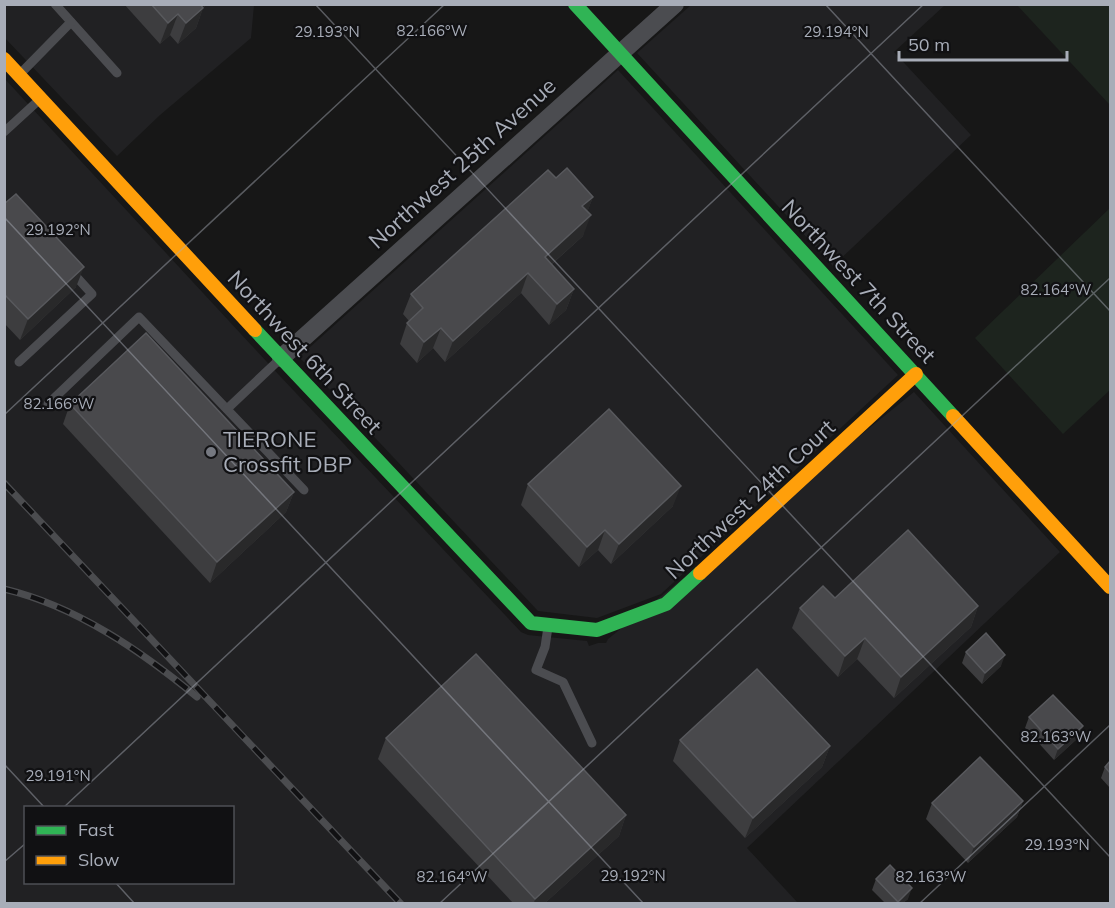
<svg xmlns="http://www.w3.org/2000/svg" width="1115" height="908" viewBox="0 0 1115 908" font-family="Mulish,sans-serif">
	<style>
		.built { fill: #212123; fill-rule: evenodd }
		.green { fill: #1d241e }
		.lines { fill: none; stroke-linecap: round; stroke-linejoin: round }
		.lane { stroke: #4b4c50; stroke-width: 9 }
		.street { stroke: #4b4c50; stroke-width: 18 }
		.fast { stroke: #30b455; stroke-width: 14 }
		.slow { stroke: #ff9f0a; stroke-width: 14 }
		.rail-casing { stroke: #4b4c4f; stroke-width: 7 }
		.rail { stroke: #111113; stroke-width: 4.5; stroke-dasharray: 14; stroke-linecap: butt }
		.wall { fill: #3d3d3f }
		.shaded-wall { fill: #29292a }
		.building { fill: #49494c; stroke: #58595d; stroke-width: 1.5 }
		.ticks { fill: none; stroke: #a8adb8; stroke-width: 1.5; stroke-opacity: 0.45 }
		.poi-dot { fill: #757880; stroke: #111113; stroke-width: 2 }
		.labels { text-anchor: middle; stroke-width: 4.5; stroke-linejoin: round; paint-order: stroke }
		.street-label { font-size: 22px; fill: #a8adb8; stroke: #111113 }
		.poi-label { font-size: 22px; fill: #a8adb8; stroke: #111113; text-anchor: start }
		.ticks-label { font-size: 15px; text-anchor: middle; fill: #a8adb8; stroke: #111113; stroke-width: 4.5; stroke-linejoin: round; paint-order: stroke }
	</style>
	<rect width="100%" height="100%" fill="#171717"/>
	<g class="built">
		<path d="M5,5H254L251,38L160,115L117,156L5,38Z"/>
		<path d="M691,5H945L894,52L971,135L833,266L637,53Z"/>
		<path d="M618,70L898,375L661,594L597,618L538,611L299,357Z"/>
		<path d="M4,78L279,375L521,632L528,635L587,641L589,646L598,643H606L608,639L914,392L1060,552L747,848L798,903H5ZM26,808H232V882H26Z"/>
	</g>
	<g class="green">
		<path d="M1017,5H1110V105Z"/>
		<path d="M1110,208V390L1063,434L975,338Z"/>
	</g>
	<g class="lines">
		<g class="lane">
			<path d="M55,4L117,73"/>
			<path d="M20,74L71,22"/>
			<path d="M4,132L39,100"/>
			<path d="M19,362L92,294L72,272"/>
			<path d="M48,404L139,317L304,490"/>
			<path d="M227,409L279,360"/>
			<path d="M548,627L545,647L536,670L563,682L592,743"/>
		</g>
		<path class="street" d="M281,358L675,4"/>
		<g class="fast">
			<path d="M575,4L953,416"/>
			<path d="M255,330L531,623L597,630L666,604L700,573"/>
		</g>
		<g class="slow">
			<path d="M4,59L255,330"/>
			<path d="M953,416L1110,587"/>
			<path d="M700,573L916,374"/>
		</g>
		<g class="rail-casing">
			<g id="rail">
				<path d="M4,483L401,904"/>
				<path d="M4,589C76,606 141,651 197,697"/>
			</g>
		</g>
		<use href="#rail" class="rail"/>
	</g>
	<g class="wall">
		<path d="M124,4H207L203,8L196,28L178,44L170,35L160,44Z"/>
		<path d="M556,178L593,197L587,212L583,236L551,265L574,289L566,310L549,325L521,293L445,362L433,348L417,363L400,344L407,323L409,321L403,314L411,294Z"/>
		<path d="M4,204L76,287L20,340L4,323Z"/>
		<path d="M70,404L294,492L286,512L210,583L63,424Z"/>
		<path d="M528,484L673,506L611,564L598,550L579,567L521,505Z"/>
		<path d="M835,598L978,606L971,627L894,698L857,659L838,677L792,628L800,608Z"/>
		<path d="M966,652L1001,666L982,684L962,663Z"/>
		<path d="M1029,717L1083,726L1079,737L1054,760L1025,728Z"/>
		<path d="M386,738L626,815L619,836L545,903H513L378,759Z"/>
		<path d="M680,740L830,746L822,767L745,838L673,761Z"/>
		<path d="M1110,761V788L1101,778L1105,767Z"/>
		<path d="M1023,801L1017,817L968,863L926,819L932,803Z"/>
		<path d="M876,879L908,899L903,903H885L872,890Z"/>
	</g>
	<g class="shaded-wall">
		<path d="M195,4H207L203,8L196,28L178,44L186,23Z"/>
		<path d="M178,14L170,35L160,44L168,23Z"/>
		<path d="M593,197L585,218L582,206Z"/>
		<path d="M591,215L583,236L537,277L545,257Z"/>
		<path d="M84,267L76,287L20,340L28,319Z"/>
		<path d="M528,273L521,293L445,362L453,341Z"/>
		<path d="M574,289L566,310L549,325L557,304Z"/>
		<path d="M441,328L433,348L417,363L424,342Z"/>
		<path d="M681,486L673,506L611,564L619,544Z"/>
		<path d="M294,492L286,512L210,583L217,562Z"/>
		<path d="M605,530L598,550L579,567L587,547Z"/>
		<path d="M978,606L971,627L894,698L901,677Z"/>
		<path d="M865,638L857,659L838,677L845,656Z"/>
		<path d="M1005,655L1001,666L982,684L985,673Z"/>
		<path d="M1083,726L1079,737L1054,760L1058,749Z"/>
		<path d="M830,746L822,767L745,838L753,818Z"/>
		<path d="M1023,801L1017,817L968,863L974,847Z"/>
		<path d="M626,815L619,836L545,903H534L535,899Z"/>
		<path d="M912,888L908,899L903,903H897Z"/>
	</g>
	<g class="building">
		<path d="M151,4H200L203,8L186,23L178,14L168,23Z"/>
		<path d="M567,168L593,197L582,206L591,215L545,257L574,289L557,304L528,273L453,341L441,328L424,342L407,323L423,308L411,294L548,170L556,178Z"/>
		<path d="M16,194L84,267L28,319L4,294V204Z"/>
		<path d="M146,333L294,492L217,562L70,404Z"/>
		<path d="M609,409L681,486L619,544L605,530L587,547L528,484Z"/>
		<path d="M908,530L978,606L901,677L865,638L845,656L800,608L823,586L835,598Z"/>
		<path d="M986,633L1005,655L985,673L966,652Z"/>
		<path d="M476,654L626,815L535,899L386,738Z"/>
		<path d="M757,669L830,746L753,818L680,740Z"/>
		<path d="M1053,695L1083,726L1058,749L1029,717Z"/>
		<path d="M980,757L1023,801L974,847L932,803Z"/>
		<path d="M1110,761V773L1105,767Z"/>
		<path d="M890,865L912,888L898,902L876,879Z"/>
	</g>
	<path class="ticks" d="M315,4L1110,857M825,4L1110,311M4,217L644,904M4,415L445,4M4,764L45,808M63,808L924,4M4,862L26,843M115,882L135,904M439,904L1110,278M919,904L1110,725"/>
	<circle class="poi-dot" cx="211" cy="452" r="6"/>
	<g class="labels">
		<g class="street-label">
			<text transform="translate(462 163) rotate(-42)" y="8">Northwest 25th Avenue</text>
			<text transform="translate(859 281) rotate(47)" y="8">Northwest 7th Street</text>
			<text transform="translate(305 352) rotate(47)" y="8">Northwest 6th Street</text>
			<text transform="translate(750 499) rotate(-43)" y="8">Northwest 24th Court</text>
		</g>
		<g class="poi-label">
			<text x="223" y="447">TIERONE<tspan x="223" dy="25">Crossfit DBP</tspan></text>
		</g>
	</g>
	<g class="ticks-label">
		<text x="432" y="36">82.166°W</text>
		<text x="836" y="37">29.194°N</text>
		<text x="327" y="37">29.193°N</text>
		<text x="58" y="235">29.192°N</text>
		<text x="1056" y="295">82.164°W</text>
		<text x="59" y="409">82.166°W</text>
		<text x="1056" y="742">82.163°W</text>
		<text x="58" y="781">29.191°N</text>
		<text x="1057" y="850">29.193°N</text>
		<text x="633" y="881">29.192°N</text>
		<text x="452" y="882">82.164°W</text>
		<text x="931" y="882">82.163°W</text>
	</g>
	<rect width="1115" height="908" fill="none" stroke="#a8adb8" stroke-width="12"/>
	<rect x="24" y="806" width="210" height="78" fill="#111113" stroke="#4d4f55" stroke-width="1.5"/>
	<rect x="36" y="826" width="30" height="9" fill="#30b455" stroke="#4d4f55" stroke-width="1.5"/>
	<text x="78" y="836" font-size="18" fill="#a8adb8">Fast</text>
	<rect x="36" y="856" width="30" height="9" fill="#ff9f0a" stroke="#4d4f55" stroke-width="1.5"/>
	<text x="78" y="866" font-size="18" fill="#a8adb8">Slow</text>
	<path d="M899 51v9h168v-9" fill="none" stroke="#a8adb8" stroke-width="3"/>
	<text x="908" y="51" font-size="18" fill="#a8adb8" stroke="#111113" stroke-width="4.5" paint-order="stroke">50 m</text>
</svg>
